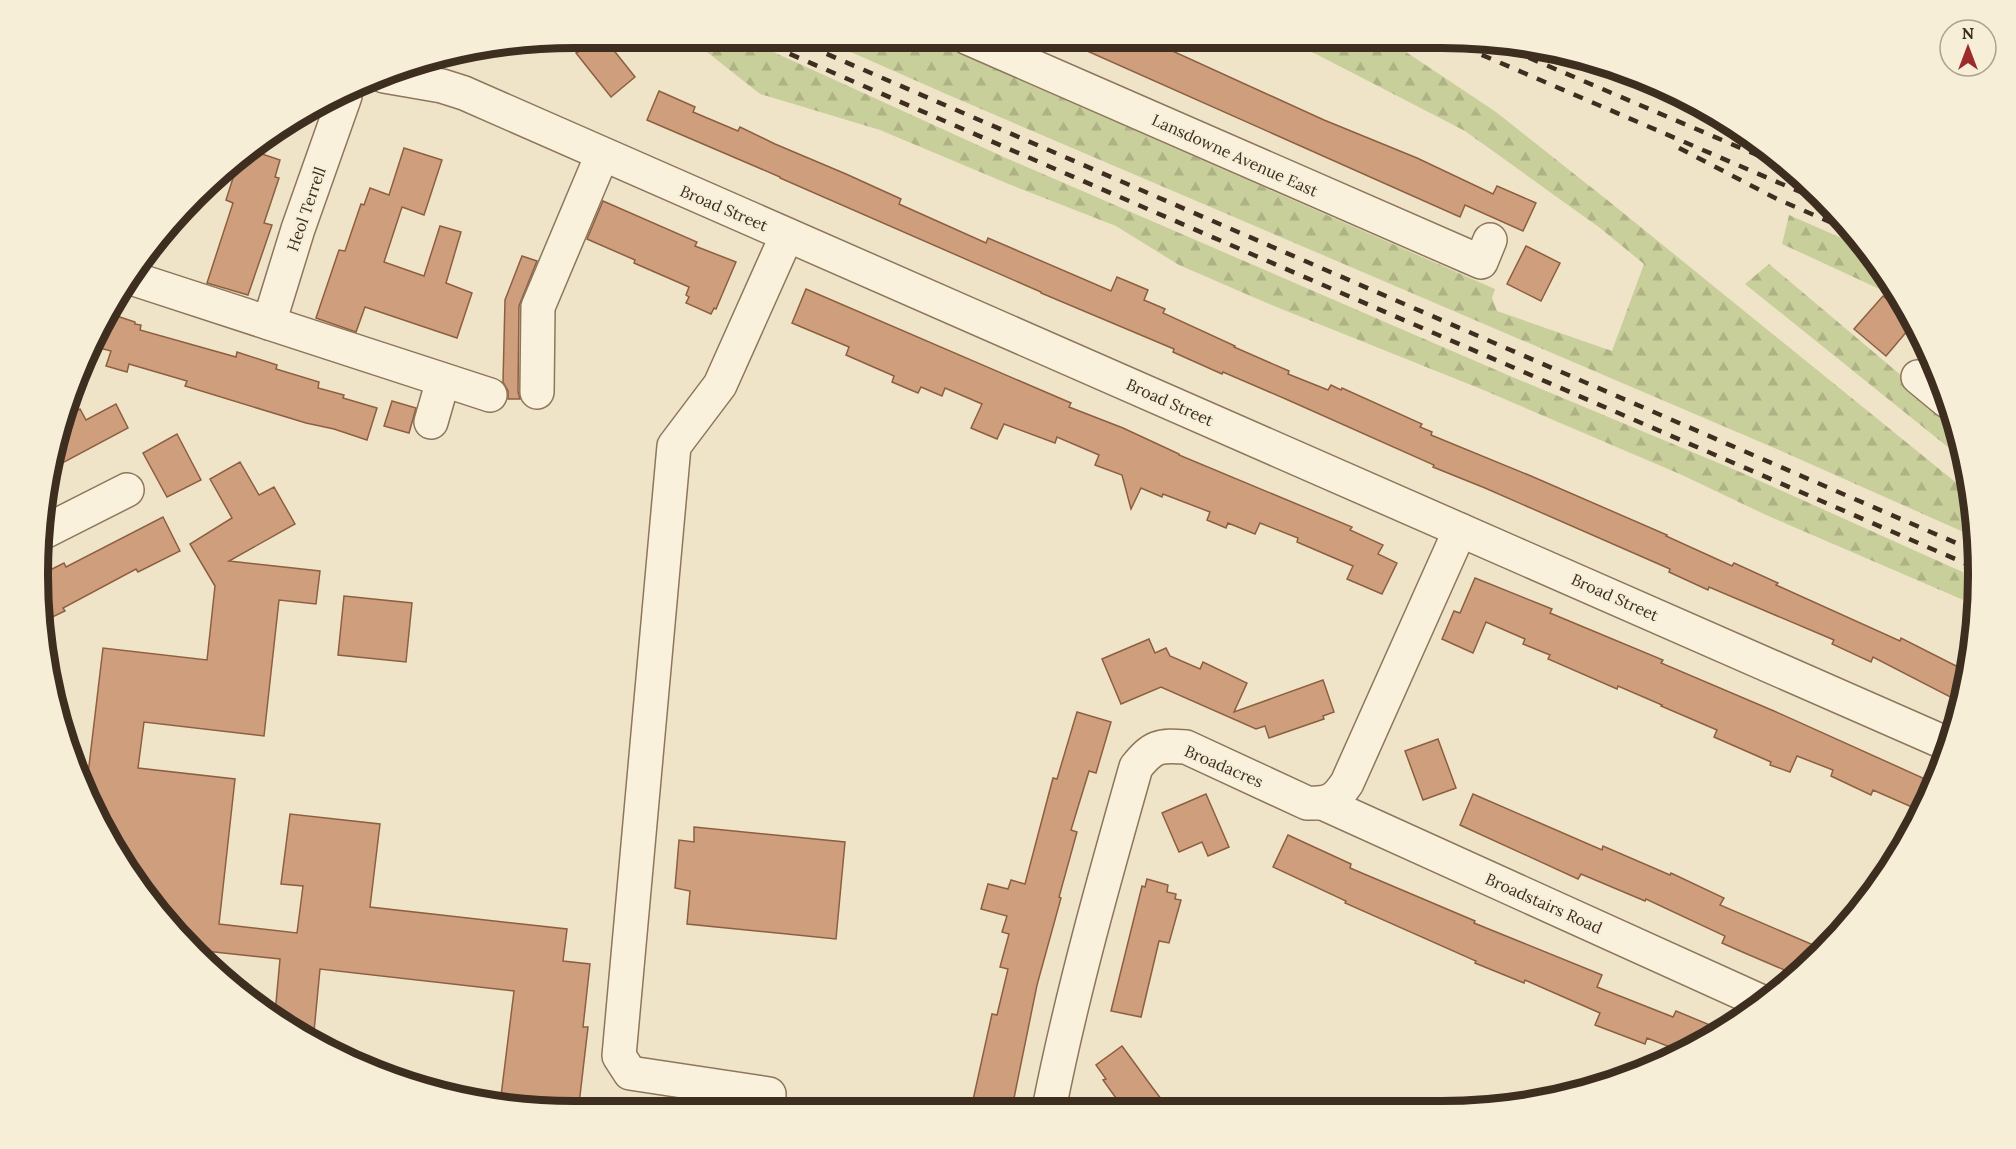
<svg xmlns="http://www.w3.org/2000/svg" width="2016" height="1149" viewBox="0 0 2016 1149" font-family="Lora,serif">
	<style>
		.forest { fill: url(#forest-firs) }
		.building { fill: #cf9f7d; stroke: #8d5f41; stroke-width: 1.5 }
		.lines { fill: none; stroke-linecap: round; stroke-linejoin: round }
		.minor-casing { stroke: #8d765c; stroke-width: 36 }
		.minor { stroke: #faf1dc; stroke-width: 33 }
		.rail { stroke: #3d2e20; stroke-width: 4.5; stroke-dasharray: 10 10; stroke-linecap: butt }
		.labels { text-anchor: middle; stroke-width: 4.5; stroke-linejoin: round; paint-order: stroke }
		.street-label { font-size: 16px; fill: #3d2e20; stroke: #f7eed8 }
		.rim { fill: none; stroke: #3d2e20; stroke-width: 8 }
	</style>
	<defs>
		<pattern id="forest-firs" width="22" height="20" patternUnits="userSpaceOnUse" patternTransform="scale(1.5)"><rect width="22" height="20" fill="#c9cf9b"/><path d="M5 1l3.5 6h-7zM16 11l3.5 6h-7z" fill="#aeb285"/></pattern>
	</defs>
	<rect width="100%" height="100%" fill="#f0e4c8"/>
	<g class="forest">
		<path d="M673,38H743L1006,158L1510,376L1740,472L1976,578L1975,605L1766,515L1682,475L1481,389L1274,306L1179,265L1116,226L1011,185L880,130L760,94L707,52Z"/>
		<path d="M819,38H925L1495,289L1492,298L1497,311L1612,351L1644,264L1600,228L1465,131L1285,38L1383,39L1403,50L1496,112L1611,203L1959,485L1973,515L1977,538L1779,450L953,97Z"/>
		<path d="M1578,59L1614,66L1716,114L1644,87Z"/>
		<path d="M1789,215L1869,250L1899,298L1782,244Z"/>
		<path d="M1769,264L1954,420L1960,436L1964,460L1745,284Z"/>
	</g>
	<g class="building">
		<path d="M570,38H604L635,77L611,97L576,53L580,51Z"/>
		<path d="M1058,38H1144L1324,120L1417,158L1493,194L1497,186L1536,203L1523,231L1465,205L1460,217Z"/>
		<path d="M659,91L695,107L693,112L738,131L740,127L775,144L846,174L901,199L899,204L986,243L988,238L1111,291L1117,277L1148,290L1144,300L1165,309L1163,313L1235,346L1234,347L1289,371L1288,374L1328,390L1331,385L1341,390L1342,388L1422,424L1420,427L1432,432L1431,435L1531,476L1667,535L1666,536L1732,566L1734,563L1778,583L1776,585L1900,641L1901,638L1968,672L1960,702L1873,657L1871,662L1832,644L1834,640L1709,587L1708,590L1669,572L1670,569L1485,488L1433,467L1434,465L1288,400L1223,372L1222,374L1173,352L1174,349L1041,293V292L780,178V177L647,120Z"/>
		<path d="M404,148L442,160L424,215L402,207L384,262L424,276L440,226L461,232L446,283L472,293L457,338L365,307L356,332L316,318L339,250L345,251L361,204L364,205L370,188L389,195Z"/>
		<path d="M247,149L280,160L275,177L279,178L264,223L272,225L248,295L207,283L233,203L226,200L240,156Z"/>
		<path d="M603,201L697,242L695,246L736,262L716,309L714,308L711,314L686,303L689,297L686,295L689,287L634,263L635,260L587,239Z"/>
		<path d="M1526,246L1560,263L1541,301L1507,284Z"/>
		<path d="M522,256L537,261L519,306L518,392L520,399H508V391L503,382L505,300Z"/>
		<path d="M806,289L1071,403L1069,407L1123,428L1179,454V455L1352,527L1350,530L1383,545L1378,554L1397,563L1382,594L1347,579L1353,566L1297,542L1298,538L1260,523L1255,534L1228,523L1226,528L1207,520L1210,512L1163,494L1162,497L1141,488L1131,509L1122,475L1095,465L1099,455L1057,437L1055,443L1004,424L997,439L971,428L982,404L945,388L942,396L921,387L918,393L892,382L894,376L846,355L849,347L792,323Z"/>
		<path d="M1883,296L1914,323L1886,356L1854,329Z"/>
		<path d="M111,314L135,322V324L141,325L140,330L236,357L237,352L277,365L276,369L319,382L318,388L344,395L343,398L377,408L367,440L334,429L306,423L185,386L187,381L129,364L127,372L106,366L111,351L96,347Z"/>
		<path d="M392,401L416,408L409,433L384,426Z"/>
		<path d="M116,404L128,428L53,468L56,435L63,418L80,409L86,420Z"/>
		<path d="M177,434L201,480L167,497L143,453Z"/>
		<path d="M240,462L259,495L274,487L295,524L229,561L320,571L316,604L279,600L264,736L144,722L138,768L235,779L219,924L297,933L303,886L281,884L290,814L380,824L370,907L567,929L563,961L590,964L583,1027H588L579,1104L575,1103L574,1110H540L500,1104L514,991L320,969L313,1042L306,1039L275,1014L280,959L196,950L171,928L78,780L77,773L88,774L103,648L207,660L215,586L190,544L232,518L210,479Z"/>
		<path d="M163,517L180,551L138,572L136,569L63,608L65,611L44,621L39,609L42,574L64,563L66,567Z"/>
		<path d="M1475,578L1552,609L1550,613L1663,660L1661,663L1774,711L1934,783L1921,811L1873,790L1871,795L1831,776L1833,770L1797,756L1790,772L1770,765L1771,762L1714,737L1717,730L1661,706L1662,705L1618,686L1617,689L1548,659L1550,655L1523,644L1525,639L1486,622L1473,653L1442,639L1454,611L1460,613Z"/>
		<path d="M344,596L412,603L406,662L338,655Z"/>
		<path d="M1149,639L1155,653L1166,648L1170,656L1200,669L1203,662L1247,683L1234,712L1323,680L1334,712L1323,716L1324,719L1269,738L1265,726L1256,729L1161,687L1121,704L1102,659Z"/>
		<path d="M1077,712L1111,722L1096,773L1089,771L1071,830L1077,832L1059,897L1061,898L1037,985L1012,1108L973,1100L992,1014L997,1015L1008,969L1000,967L1009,934L1002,932L1007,916L981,909L988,884L1008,889L1011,880L1025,884L1053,778L1057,779Z"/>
		<path d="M1438,739L1456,788L1423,800L1405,751Z"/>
		<path d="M1206,794L1229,847L1208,856L1202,842L1179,852L1162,813Z"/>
		<path d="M1473,794L1602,850L1603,846L1670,875L1671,873L1724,898L1720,905L1825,950L1796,975L1747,954L1722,943L1725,936L1646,899L1645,901L1581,874L1578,879L1460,825Z"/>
		<path d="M694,827L845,842L836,939L687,924L690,891L675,888L679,840L694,842Z"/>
		<path d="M1288,835L1351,864L1350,868L1475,921L1474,923L1602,975L1597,987L1673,1017L1676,1011L1722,1030L1680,1051L1647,1038L1645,1044L1595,1025L1600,1013L1525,980L1524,983L1475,963L1476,961L1345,903L1346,901L1273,867Z"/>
		<path d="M1147,879L1168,885L1167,892L1176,894L1175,899L1181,900L1169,943L1159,941L1141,1017L1111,1011L1142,886L1145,887Z"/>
		<path d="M1122,1046L1152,1087L1168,1108H1123L1103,1080L1106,1079L1096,1065Z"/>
	</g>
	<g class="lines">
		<g class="minor-casing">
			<g id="minor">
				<path d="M968,38L1481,262L1490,240"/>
				<path d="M384,76L442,86L464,93C959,312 1455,527 1950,745"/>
				<path d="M128,277L490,395"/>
				<path d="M269,323L298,229L345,96"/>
				<path d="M1918,377L1947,401"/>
				<path d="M537,392L538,307L602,155"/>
				<path d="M431,422L443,380"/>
				<path d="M46,531L127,490"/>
				<path d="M1325,804L1762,1002"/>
				<path d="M1049,1109C1072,993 1104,880 1136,767C1153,746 1159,745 1186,747L1307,803C1329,804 1335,801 1347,783L1460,530"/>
				<path d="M768,1110L769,1094L630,1073L619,1056L674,446L720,385L787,235"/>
			</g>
		</g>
		<use href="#minor" class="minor"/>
		<g class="rail">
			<path d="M753,38L1976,568"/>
			<path d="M790,38L1977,552"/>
			<path d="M1445,39L1826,203"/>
			<path d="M1492,42L1797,172"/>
			<path d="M1679,148L1777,199L1853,232"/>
		</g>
	</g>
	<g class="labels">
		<g class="street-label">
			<text transform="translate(1235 155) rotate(24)" y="6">Lansdowne Avenue East</text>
			<text transform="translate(724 208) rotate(23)" y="6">Broad Street</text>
			<text transform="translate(306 209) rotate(-71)" y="6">Heol Terrell</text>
			<text transform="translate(1170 402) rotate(24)" y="6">Broad Street</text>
			<text transform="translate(1615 597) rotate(24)" y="6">Broad Street</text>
			<text transform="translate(1224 766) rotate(23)" y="6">Broadacres</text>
			<text transform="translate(1544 903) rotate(24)" y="6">Broadstairs Road</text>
		</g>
	</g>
	<path d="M0 0H2016V1149H0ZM574 48H1442A526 526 0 0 1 1968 574V575A526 526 0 0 1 1442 1101H574A526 526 0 0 1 48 575V574A526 526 0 0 1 574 48Z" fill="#f7eed8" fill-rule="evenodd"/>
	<path class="rim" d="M574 48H1442A526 526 0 0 1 1968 574V575A526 526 0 0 1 1442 1101H574A526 526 0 0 1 48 575V574A526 526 0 0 1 574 48Z"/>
	<g transform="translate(1968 48)"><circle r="28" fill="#f7eed8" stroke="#ada18e" stroke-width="1.5"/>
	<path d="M0-4.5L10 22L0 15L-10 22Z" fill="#9e2a2b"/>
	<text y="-9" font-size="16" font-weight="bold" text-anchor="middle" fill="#3d2e20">N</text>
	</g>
</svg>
